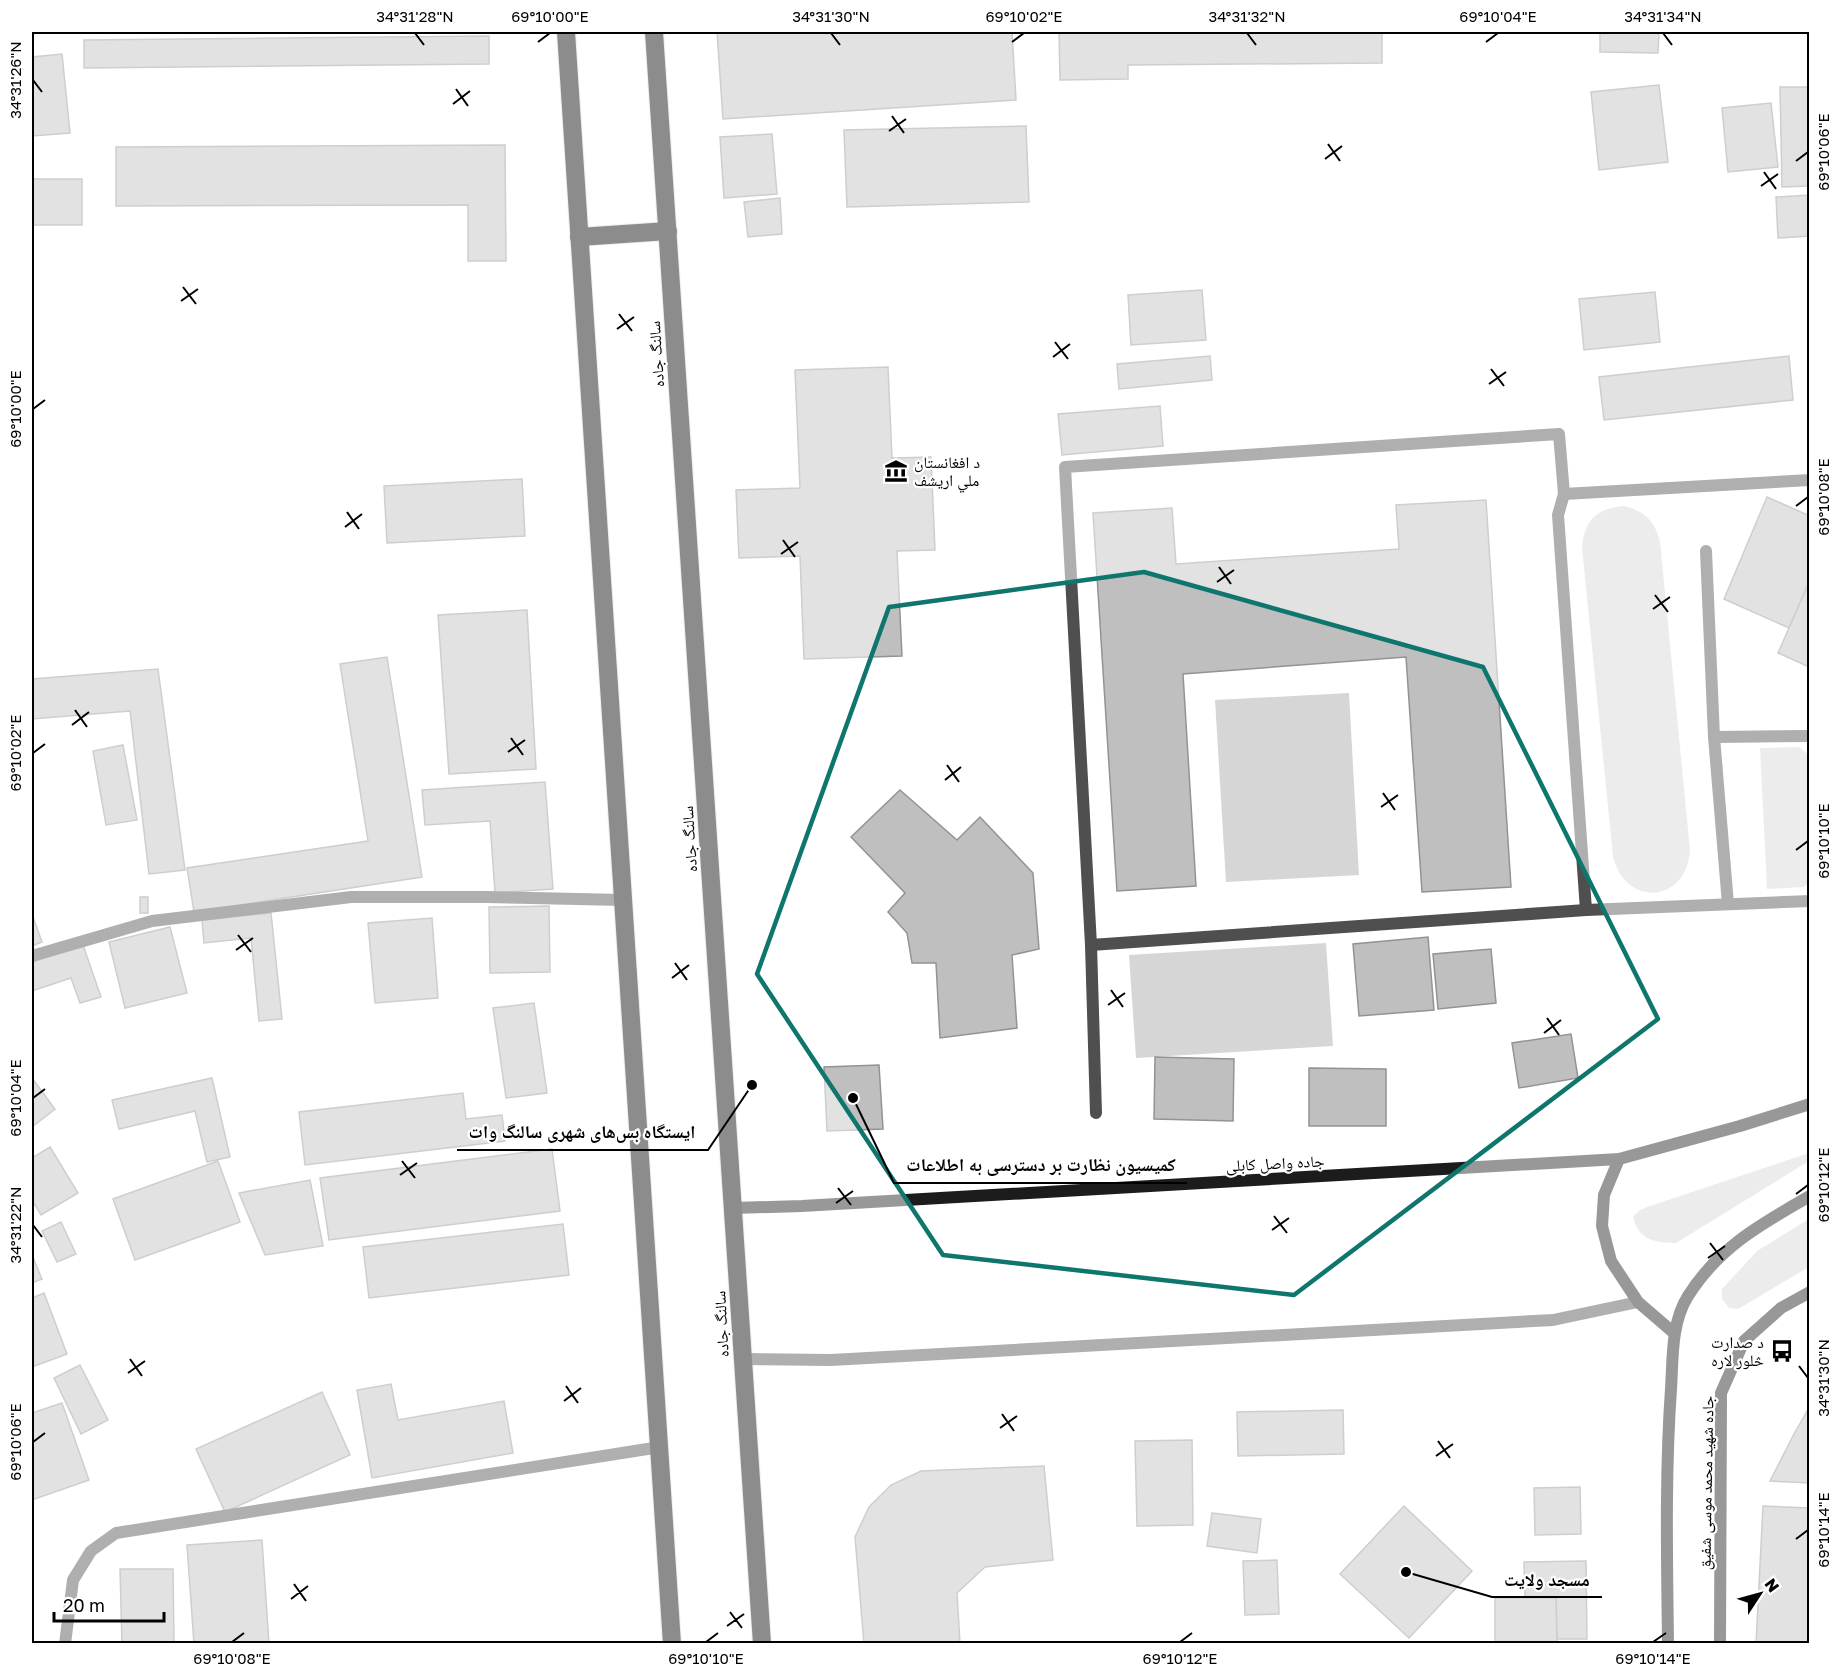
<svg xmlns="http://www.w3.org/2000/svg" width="1841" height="1675" viewBox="0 0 1841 1675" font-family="'Golos Text','Noto Naskh Arabic',sans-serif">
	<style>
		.green { fill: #d6d6d6 }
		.building { fill: #bfbfbf; stroke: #939393; stroke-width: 1.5 }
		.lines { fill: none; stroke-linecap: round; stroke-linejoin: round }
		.highway-casing { stroke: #dbdbdb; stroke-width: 20 }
		.lane { stroke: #4f4f4f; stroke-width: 12 }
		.street { stroke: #4f4f4f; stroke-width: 12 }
		.secondary { stroke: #1c1c1c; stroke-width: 12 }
		.highway { stroke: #000; stroke-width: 18 }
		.marked { fill: none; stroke: #0f766e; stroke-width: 4.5; stroke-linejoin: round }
		.ticks { fill: none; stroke: #000; stroke-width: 2 }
		.labels { text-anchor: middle; stroke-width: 4.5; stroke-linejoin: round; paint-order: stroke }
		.street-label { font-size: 16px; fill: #000; stroke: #fff }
		.poi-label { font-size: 16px; fill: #000; stroke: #fff; text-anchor: start }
		.leader { fill: none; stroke: #000; stroke-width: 2 }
		.callout-dot { fill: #000; stroke: #fff; stroke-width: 2 }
		.callout-label { font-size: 18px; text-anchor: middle; font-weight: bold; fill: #000; stroke: #fff; stroke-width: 4.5; stroke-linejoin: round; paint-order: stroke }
		.neatline { fill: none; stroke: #000; stroke-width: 2 }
		.ticks-label { font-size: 15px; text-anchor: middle; fill: #000 }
	</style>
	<rect width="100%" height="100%" fill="#fff"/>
	<g class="green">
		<path d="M1624,506C1644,511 1654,520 1660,541L1690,850C1687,903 1626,908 1613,857L1582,548C1584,521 1596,508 1624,506Z"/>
		<path d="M1349,693L1359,875L1226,882L1215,700Z"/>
		<path d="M1799,747L1809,755V883L1804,887L1767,889L1760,748Z"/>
		<path d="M1326,943L1333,1046L1136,1058L1129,955Z"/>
		<path d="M1809,1153V1161L1676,1243C1656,1243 1638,1240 1633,1217L1640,1210L1650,1206Z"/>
		<path d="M1809,1219V1267L1738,1309L1729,1308L1722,1299V1289L1757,1251Z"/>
	</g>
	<g class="building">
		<path d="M717,32H1012L1016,100L723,119Z"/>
		<path d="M1059,32H1382V63L1128,65V79L1060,80Z"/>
		<path d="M1600,32H1659L1658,53L1600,52Z"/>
		<path d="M489,36V64L84,68V40Z"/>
		<path d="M62,54L70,133L32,136V57Z"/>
		<path d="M1659,85L1668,162L1599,170L1591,92Z"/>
		<path d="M1780,87H1810V186L1782,187Z"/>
		<path d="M1771,103L1778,167L1728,172L1722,108Z"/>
		<path d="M1026,126L1029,202L847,207L844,130Z"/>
		<path d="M772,134L777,194L724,198L720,137Z"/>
		<path d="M505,145L506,261H468V205L116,206V147Z"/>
		<rect x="32" y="179" width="50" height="46"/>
		<path d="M1810,195V236L1778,238L1776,197Z"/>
		<path d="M780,198L782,234L748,237L744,202Z"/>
		<path d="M1202,290L1206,340L1131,345L1128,295Z"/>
		<path d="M1655,292L1660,342L1584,350L1579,299Z"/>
		<path d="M1210,356L1212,380L1119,389L1117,364Z"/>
		<path d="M1789,356L1793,400L1604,420L1599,377Z"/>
		<path d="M888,367L892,458L931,457L935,550L897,551L902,656L804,659L800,556L739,558L736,490L800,488L795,370Z"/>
		<path d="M1160,406L1163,446L1062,455L1058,414Z"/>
		<path d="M522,479L525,536L387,543L384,486Z"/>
		<path d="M1767,497L1810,516V580L1789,628L1724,599Z"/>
		<path d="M1486,500L1511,887L1422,892L1406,657L1183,674L1196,886L1117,891L1093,513L1172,508L1176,564L1399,549L1396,505Z"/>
		<path d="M1810,580V661L1807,666L1778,653Z"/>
		<path d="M527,610L536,769L449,774L438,615Z"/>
		<path d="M387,657L422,877L194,912L187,868L368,841L340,664Z"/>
		<path d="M158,669L185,870L149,874L130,711L32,719V679Z"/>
		<path d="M123,745L137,820L106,825L93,751Z"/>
		<path d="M545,782L553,889L495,893L490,821L425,825L422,790Z"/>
		<path d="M900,790L957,840L980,817L1033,873L1039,949L1012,955L1017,1028L940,1038L936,963H912L907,933L888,912L905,893L851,837Z"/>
		<rect x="140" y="897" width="8" height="16"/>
		<path d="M549,906L550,972L490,973L489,907Z"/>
		<path d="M271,913L282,1019L259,1021L251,938L204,943L202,920Z"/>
		<path d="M32,914L42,942L32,946Z"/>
		<path d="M432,918L438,998L375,1003L368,923Z"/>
		<path d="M170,927L187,993L125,1008L109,942Z"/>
		<path d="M1428,937L1434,1010L1359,1016L1353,944Z"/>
		<path d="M83,945L101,997L80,1003L71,978L32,991V962Z"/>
		<path d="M1491,949L1496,1003L1438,1009L1433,954Z"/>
		<path d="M534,1003L547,1093L506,1098L493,1008Z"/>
		<path d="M1571,1034L1578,1078L1519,1088L1512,1043Z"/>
		<path d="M1155,1057L1234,1059L1233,1121L1154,1119Z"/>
		<path d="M879,1065L883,1129L827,1131L824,1067Z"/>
		<path d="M1309,1068L1386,1069V1126H1309Z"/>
		<path d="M32,1078L55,1109L32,1127Z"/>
		<path d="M212,1078L230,1157L207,1162L195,1111L119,1129L112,1100Z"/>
		<path d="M463,1093L466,1119L502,1115L505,1141L305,1165L299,1112Z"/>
		<path d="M50,1147L78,1193L41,1215L32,1200V1158Z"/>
		<path d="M552,1149L560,1211L329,1240L320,1178Z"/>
		<path d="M218,1161L240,1222L135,1260L113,1199Z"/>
		<path d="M310,1180L323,1246L265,1255L239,1193Z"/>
		<path d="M61,1222L76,1254L57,1262L42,1231Z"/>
		<path d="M563,1224L569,1275L369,1298L363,1247Z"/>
		<path d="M32,1255L42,1279L32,1283Z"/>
		<path d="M44,1293L67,1354L32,1367V1298Z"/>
		<path d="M80,1365L108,1420L81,1434L54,1378Z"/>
		<path d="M391,1384L398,1420L504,1401L513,1453L372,1478L357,1390Z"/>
		<path d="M322,1392L350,1455L225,1512L196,1449Z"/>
		<path d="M62,1403L89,1480L32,1500V1413Z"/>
		<path d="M1810,1406V1483L1770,1481L1794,1434Z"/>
		<path d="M1343,1410L1344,1454L1238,1456L1237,1412Z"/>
		<path d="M1192,1440L1193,1525L1137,1526L1135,1441Z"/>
		<path d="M1044,1466L1053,1560L985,1567L957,1593L960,1644H864L855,1537L869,1507L891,1485L921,1471Z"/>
		<path d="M1580,1487L1581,1534L1535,1535L1534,1488Z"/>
		<path d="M1404,1506L1472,1571L1409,1638L1340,1574Z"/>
		<path d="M1763,1506L1810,1508V1644H1756Z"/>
		<path d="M1212,1513L1261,1519L1257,1553L1207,1546Z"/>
		<path d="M262,1540L269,1644H194L187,1545Z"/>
		<path d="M1277,1560L1279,1614L1245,1615L1243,1561Z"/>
		<path d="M1586,1561L1587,1639H1557L1556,1598L1525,1599L1524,1562Z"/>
		<path d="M120,1569H173L174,1644H122Z"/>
		<path d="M1495,1598H1556L1557,1644H1495Z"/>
	</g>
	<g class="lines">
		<g class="highway-casing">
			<g id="highway">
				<path d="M566,32L672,1644"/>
				<path d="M654,32L762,1644"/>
				<path d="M579,237L668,231"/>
			</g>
		</g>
		<g class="lane">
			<path d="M1564,494L1558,515L1586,910L1810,901"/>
			<path d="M1706,551L1714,737L1810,736"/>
			<path d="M1714,737L1728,904"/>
			<path d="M1091,945L1586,910"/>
			<path d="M1096,1113L1091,945L1065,467L1559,434L1564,494L1810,480"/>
			<path d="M742,1359L831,1360L1553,1320L1638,1302"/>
		</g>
		<g class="street">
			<path d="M32,956L152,921L351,897H486L624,900"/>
			<path d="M65,1644L73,1580L91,1551L116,1533L660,1447"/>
		</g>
		<g class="secondary">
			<path d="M1619,1159L1604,1195L1602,1226L1611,1261L1638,1302L1674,1333"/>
			<path d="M734,1208L802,1206L1619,1159L1740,1126L1810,1104"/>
			<path d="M1668,1644C1667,1559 1665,1474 1671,1389C1673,1358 1671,1323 1688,1296C1719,1247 1761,1224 1810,1196"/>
			<path d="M1720,1644L1721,1393L1744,1341L1781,1308L1810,1292"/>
		</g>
		<use href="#highway" class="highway"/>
	</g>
	<path d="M0 0H1841V1675H0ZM1144,572L1483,667L1658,1019L1294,1295L943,1255L757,974L889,607Z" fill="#fff" fill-opacity=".55" fill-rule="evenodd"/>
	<path class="marked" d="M1144,572L1483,667L1658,1019L1294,1295L943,1255L757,974L889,607Z"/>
	<path class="ticks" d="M415,33L424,45M831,33L840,45M1247,33L1256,45M1663,33L1672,45M538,42L550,33M1012,42L1024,33M1486,42L1498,33M33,80L42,92M456,89L468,106M453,104L470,91M892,116L904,133M889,131L906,119M1328,144L1340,161M1325,159L1342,146M1796,161L1808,152M1764,172L1776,189M1761,186L1778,174M183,287L196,304M181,301L198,289M619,314L632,331M617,329L634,317M1055,342L1068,359M1053,357L1070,344M1491,369L1504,386M1489,384L1506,372M33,409L45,400M1796,506L1808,497M347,512L359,529M345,527L362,514M783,540L795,557M781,554L798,542M1219,567L1231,584M1217,582L1234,570M1655,595L1668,612M1653,609L1670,597M75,710L87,727M72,725L89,712M511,738L523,755M508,752L525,740M33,753L45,744M947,765L959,782M945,780L961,767M1383,793L1395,810M1381,807L1398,795M1796,850L1808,841M238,935L251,952M236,950L253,938M675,963L687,980M672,978L689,965M1111,990L1123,1007M1108,1005L1125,993M1547,1018L1559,1035M1544,1033L1561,1020M33,1098L45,1089M402,1161L415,1178M400,1175L417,1163M838,1188L851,1205M1796,1194L1808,1185M836,1203L853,1191M1274,1216L1287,1233M33,1225L42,1237M1272,1230L1289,1218M1710,1243L1723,1260M1708,1258L1725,1246M130,1359L142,1376M1799,1366L1808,1378M128,1373L145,1361M566,1386L578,1403M564,1401L581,1388M1002,1414L1014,1431M1000,1428L1017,1416M1438,1441L1450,1458M33,1442L45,1433M1436,1456L1453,1444M1796,1539L1808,1530M294,1584L306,1601M291,1599L308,1586M730,1612L742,1628M727,1626L744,1614M232,1642L244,1633M706,1642L718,1633M1180,1642L1192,1633M1653,1642L1666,1633"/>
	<defs>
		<g id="museum-bare" transform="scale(1.8)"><path d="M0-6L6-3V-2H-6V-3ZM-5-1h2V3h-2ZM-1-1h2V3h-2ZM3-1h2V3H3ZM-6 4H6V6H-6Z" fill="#000" stroke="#fff" stroke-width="2.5" paint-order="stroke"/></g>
		<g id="bus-bare" transform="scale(1.8)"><path d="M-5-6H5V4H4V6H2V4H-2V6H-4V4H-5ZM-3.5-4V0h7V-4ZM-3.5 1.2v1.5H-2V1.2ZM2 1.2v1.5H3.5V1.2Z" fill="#000" stroke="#fff" stroke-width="2.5" paint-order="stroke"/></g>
	</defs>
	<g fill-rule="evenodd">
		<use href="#museum-bare" x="896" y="471"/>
		<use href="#bus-bare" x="1782" y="1351"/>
	</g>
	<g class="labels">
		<g class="street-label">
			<text transform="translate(656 354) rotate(-94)" y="6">سالنگ جاده</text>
			<text transform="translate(689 839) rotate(-94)" y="6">سالنگ جاده</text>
			<text transform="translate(1275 1163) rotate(-3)" y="6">جاده واصل کابلی</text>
			<text transform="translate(721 1324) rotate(-93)" y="6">سالنگ جاده</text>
			<text transform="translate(1706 1483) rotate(-89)" y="6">جاده شهید محمد موسی شفیق</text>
		</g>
		<g class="poi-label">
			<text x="914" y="468">د افغانستان<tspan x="914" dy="18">ملي اریشف</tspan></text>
			<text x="1764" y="1348" text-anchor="end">د صدارت<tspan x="1764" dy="18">څلور لاره</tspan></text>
		</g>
	</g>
	<path class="leader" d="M752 1085L708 1150H457M853 1098L894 1183H1187M1406 1572L1492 1597H1602"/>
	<g class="callout-dot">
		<circle cx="752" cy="1085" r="6"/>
		<circle cx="853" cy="1098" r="6"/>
		<circle cx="1406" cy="1572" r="6"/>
	</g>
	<g class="callout-label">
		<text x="582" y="1138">ایستگاه بس‌های شهری سالنگ وات</text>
		<text x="1041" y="1171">کمیسیون نظارت بر دسترسی به اطلاعات</text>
		<text x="1547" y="1586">مسجد ولایت</text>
	</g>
	<rect width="1841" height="1675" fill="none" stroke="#ffffff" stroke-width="66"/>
	<g transform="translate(1760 1594) rotate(54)" stroke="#ffffff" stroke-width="4.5" paint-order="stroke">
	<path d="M0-4.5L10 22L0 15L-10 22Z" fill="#000000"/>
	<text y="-9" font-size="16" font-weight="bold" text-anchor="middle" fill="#000000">N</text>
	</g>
	<path d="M54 1612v9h110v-9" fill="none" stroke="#000000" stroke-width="3"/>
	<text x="63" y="1612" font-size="18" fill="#000000" stroke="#ffffff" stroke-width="4.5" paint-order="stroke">20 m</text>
	<rect x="33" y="33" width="1775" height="1609" class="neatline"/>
	<g class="ticks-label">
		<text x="415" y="22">34°31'28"N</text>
		<text x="550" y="22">69°10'00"E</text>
		<text x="831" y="22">34°31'30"N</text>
		<text x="1024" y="22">69°10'02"E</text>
		<text x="1247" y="22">34°31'32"N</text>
		<text x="1498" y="22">69°10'04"E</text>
		<text x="1663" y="22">34°31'34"N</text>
		<text transform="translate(16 80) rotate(-90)" y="5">34°31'26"N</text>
		<text transform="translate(1824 152) rotate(-90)" y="5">69°10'06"E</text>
		<text transform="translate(16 409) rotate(-90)" y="5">69°10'00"E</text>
		<text transform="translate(1824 497) rotate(-90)" y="5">69°10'08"E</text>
		<text transform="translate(16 753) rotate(-90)" y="5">69°10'02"E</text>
		<text transform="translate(1824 841) rotate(-90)" y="5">69°10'10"E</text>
		<text transform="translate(16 1098) rotate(-90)" y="5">69°10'04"E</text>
		<text transform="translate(1824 1185) rotate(-90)" y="5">69°10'12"E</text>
		<text transform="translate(16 1225) rotate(-90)" y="5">34°31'22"N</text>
		<text transform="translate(1824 1378) rotate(-90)" y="5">34°31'30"N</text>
		<text transform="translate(16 1442) rotate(-90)" y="5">69°10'06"E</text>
		<text transform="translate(1824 1530) rotate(-90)" y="5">69°10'14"E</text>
		<text x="232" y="1664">69°10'08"E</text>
		<text x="706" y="1664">69°10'10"E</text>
		<text x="1180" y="1664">69°10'12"E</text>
		<text x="1653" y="1664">69°10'14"E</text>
	</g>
</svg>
